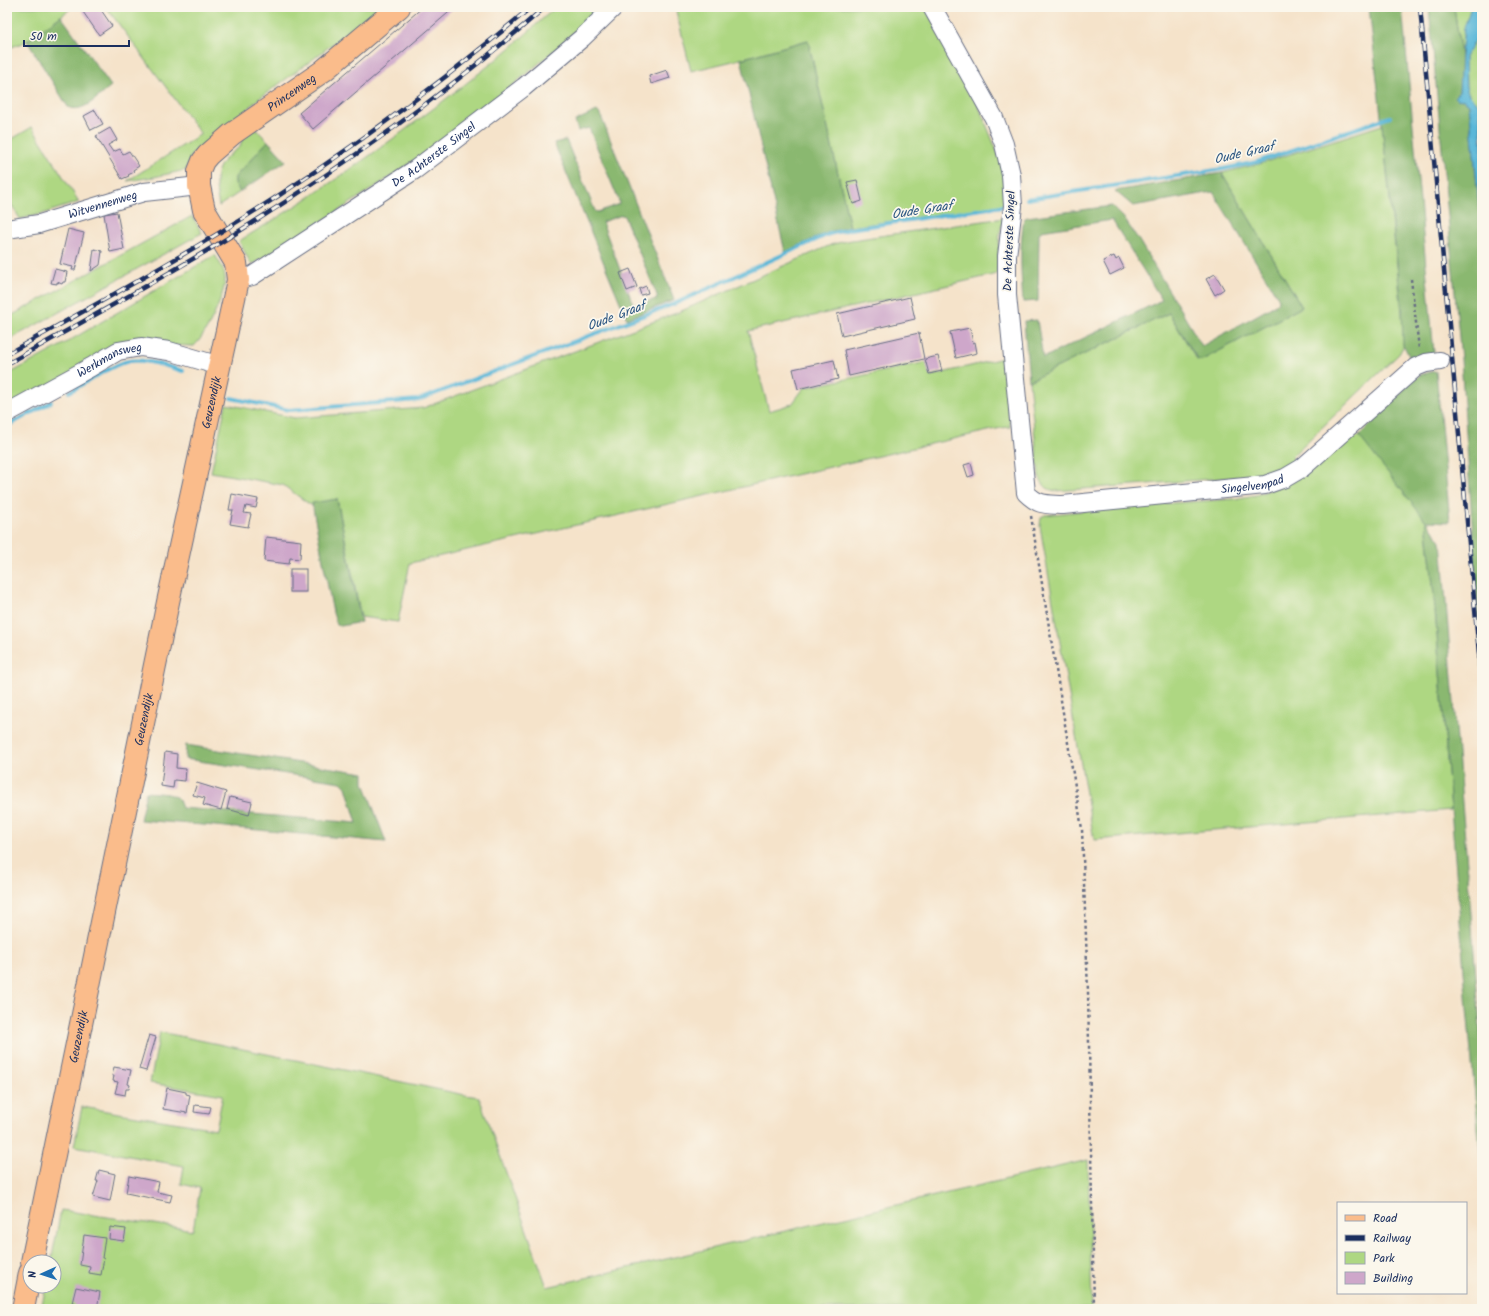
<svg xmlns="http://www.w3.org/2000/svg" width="1489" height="1316" viewBox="0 0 1489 1316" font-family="Kalam,sans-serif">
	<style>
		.green { fill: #aed782; stroke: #648370 }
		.forest { fill: #8ab870; stroke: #527467; fill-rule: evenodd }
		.water { fill: #5ab7d8; stroke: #3a739b }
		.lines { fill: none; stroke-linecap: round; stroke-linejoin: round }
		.stream { stroke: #5ab7d8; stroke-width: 4 }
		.building { fill: #cea7ca }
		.minor-casing { stroke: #676e84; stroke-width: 20 }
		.major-casing { stroke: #676e84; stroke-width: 24 }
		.path { stroke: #676e84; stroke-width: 2.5; stroke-dasharray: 3 3; stroke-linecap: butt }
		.minor { stroke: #fff; stroke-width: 18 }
		.major { stroke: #fabc8b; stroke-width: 22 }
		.rail-casing { stroke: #1b2f5e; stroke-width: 4.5 }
		.rail { stroke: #fbf7ec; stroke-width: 3; stroke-dasharray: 9; stroke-linecap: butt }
		.labels { text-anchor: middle; stroke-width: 3.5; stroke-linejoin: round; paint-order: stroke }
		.street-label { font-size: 12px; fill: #1b2f5e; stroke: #fbf7ec }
		.water-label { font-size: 13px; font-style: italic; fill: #2e5883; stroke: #fbf7ec }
	</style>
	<rect width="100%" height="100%" fill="#fbf7ec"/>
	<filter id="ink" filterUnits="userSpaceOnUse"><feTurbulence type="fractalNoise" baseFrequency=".025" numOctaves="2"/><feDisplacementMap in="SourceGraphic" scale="8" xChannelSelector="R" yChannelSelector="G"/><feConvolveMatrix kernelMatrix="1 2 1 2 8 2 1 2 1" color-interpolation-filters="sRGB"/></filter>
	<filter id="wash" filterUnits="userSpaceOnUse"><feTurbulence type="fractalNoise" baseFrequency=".012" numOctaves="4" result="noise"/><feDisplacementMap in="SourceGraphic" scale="16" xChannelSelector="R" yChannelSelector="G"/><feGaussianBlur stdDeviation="0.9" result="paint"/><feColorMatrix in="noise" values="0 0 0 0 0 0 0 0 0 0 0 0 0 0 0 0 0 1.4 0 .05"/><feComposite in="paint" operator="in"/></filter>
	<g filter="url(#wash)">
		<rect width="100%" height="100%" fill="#f5e3ca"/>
		<g class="green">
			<path d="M7,7H73L27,41L7,49Z"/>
			<path d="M106,7H380L312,60L257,100L233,124L192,154L186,170L154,177L127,181L201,134Z"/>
			<path d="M556,7H605C547,56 490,107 428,151C372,190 314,227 255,263L251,264L239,241C329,188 414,125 497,59C517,43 536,24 556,7Z"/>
			<path d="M675,7H925L973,92L1001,161L1004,183L1005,205L850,227L808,40L729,62L691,71Z"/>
			<path d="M1454,7H1471L1464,28L1461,56Z"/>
			<path d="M1482,30V69L1480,75L1482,102V143L1479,105L1469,95L1466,87L1465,57Z"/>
			<path d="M1382,125L1404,332L1403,347L1399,354L1292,456L1294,461L1275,472L1250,476L1056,491C1045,489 1044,486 1039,476L1029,381L1169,313L1197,360H1202L1302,307L1222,173L1259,164Z"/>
			<path d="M32,127L79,202L42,214L20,219L7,197V142Z"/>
			<path d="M254,127L268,141L235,177V183L240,192L219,206C213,177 214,164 240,147L243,135Z"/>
			<path d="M192,216L202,233L200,234L7,341V318Z"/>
			<path d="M1004,218L1000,232L997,274L748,331L769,411L792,404L804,388L927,362L930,376L1003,358L1010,427L1001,428L410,563L398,622L361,617L337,499L312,504L313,507L283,485L211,472L226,404L295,418L423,408L679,312L833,244L852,240Z"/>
			<path d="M215,255C220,263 226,272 225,281C223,299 207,334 194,346L167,345L140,341L7,407V375L62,345Z"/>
			<path d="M1359,436L1364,438L1426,521L1433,585L1451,810L1094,840L1040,526L1041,517L1045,515L1126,506L1234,499L1256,495L1293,481L1351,438Z"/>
			<path d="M160,1032L465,1095L479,1097L547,1287L1088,1160L1092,1309H41L46,1286H54V1262H51L61,1210L193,1230L200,1188L181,1184L184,1166L74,1146L82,1107L216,1129L223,1095L150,1083Z"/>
		</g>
		<g class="forest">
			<path d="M1369,7H1402L1434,353L1411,360L1403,344L1402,307Z"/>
			<path d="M1429,7H1454L1461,56L1460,87L1457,99L1464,100L1469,104L1482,236V668L1461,359Z"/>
			<path d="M61,16L111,86C98,96 84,114 68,107L27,41Z"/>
			<path d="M808,40L850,227L829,232L785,252L741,59Z"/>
			<path d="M597,111L600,114L674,300L627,319L554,143L566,140L595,211L598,212L619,204V201L589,128L578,131L575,121ZM622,215L624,216L657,295V299L635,305L633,304L602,222Z"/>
			<path d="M268,141L286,161L240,192L235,183V177Z"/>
			<path d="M1222,173L1302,307L1202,360H1198L1169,313L1029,381L1024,321L1037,320L1043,358L1162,300L1112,220L1041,231L1039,234L1038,301L1023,302C1021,275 1019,247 1024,219L1027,217L1112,206L1123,217L1138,239L1202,346L1277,304L1279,299L1213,192L1133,206L1115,191Z"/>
			<path d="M1436,371L1450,522L1427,521L1441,541L1482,1051V1173L1467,1008L1433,585L1426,521L1359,436L1412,381L1422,374Z"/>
			<path d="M337,499L361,622L341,626L337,625L333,613L312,503Z"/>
			<path d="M186,745L364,773V783L386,842L215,826L140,820L146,792L168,794L178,798L182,808L357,823L346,787L341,782L185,759Z"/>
		</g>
		<path class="water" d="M1471,7H1482V30L1465,57L1466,87L1469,95L1479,105L1482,143V236L1469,104L1464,100L1457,99L1454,97L1459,92L1461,56L1464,28Z"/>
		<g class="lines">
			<g class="stream">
				<path d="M1027,199L1223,169L1257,162L1390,117"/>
				<path d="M69,392C85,383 106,369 122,363C139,356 166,366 183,371"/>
				<path d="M231,398L289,410L418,400L674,304L829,234L850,229L1002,206"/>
				<path d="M7,426L51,402"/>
			</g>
		</g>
		<g id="blocks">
			<g class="building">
				<path d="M83,7H99L112,26L99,35L81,9Z"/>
				<path d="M423,7H455L313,129L299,113Z"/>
				<path d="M667,70L670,78L651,84L649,76Z"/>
				<path d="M95,110L103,124L91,130L84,116Z"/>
				<path d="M110,128L117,140L108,145L113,152L120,149L123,154L129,151L139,166L133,170L134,172L128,175L129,176L122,179L96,136Z"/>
				<path d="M857,180L862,201L853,204L847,182Z"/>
				<path d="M117,212L124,249L110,252L104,214Z"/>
				<path d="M68,229L84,233L75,270H72L73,267L60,264Z"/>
				<path d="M94,249L102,251L100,265L91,271Z"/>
				<path d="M1114,256L1116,260L1119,258L1124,268L1110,275L1103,261Z"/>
				<path d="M55,269L67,272L65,282H63L62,284L57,282V284L51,283Z"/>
				<path d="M630,269L637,287L627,291L620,273Z"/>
				<path d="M1215,274L1224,289L1215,295L1206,279Z"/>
				<path d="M646,286L648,293L641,295L639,289Z"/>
				<path d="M910,297L915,319L842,336L837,314Z"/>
				<path d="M970,328L973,343L975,342L977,353L956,358L950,332Z"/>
				<path d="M919,333L924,359L849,376L844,350Z"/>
				<path d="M938,356L942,371L929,374L925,359Z"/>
				<path d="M834,360L838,379L798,389L793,369Z"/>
				<path d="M971,463L974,475L968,477L964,465Z"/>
				<path d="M232,494L258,499L256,508L246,506L244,513L251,514L248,527L230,524L233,510H229Z"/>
				<path d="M266,537L301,541L300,559L290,558L289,564L264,561Z"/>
				<rect x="290" y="569" width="16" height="23"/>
				<path d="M165,752L177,754L176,768L186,769L185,781L174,780L173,788L161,786Z"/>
				<path d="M197,783L226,792L221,810L203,805L205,798L193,795Z"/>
				<path d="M230,797L252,802L249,815L227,809Z"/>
				<path d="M149,1035L156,1037L146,1071L139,1069Z"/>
				<path d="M114,1067L131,1070L128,1084L130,1085L129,1089H126L125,1095L115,1093L118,1082L113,1081L114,1076H112Z"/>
				<path d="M167,1088L186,1092V1094L190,1095L187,1113L163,1109Z"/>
				<path d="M195,1105L211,1107L209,1114L194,1112Z"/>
				<path d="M99,1170L115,1174L110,1201L93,1197L98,1181H96Z"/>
				<path d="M129,1176L159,1182L157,1192L172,1195L170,1202L126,1193Z"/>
				<path d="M110,1227L126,1229L124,1241L109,1239Z"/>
				<path d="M84,1235L105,1238L102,1258H104L101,1275L89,1273L90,1267L80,1265Z"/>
				<path d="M76,1287L100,1292L97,1309H75V1304L72,1303Z"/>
			</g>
		</g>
	</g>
	<g filter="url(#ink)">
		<use href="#blocks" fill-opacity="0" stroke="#676e84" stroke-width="1"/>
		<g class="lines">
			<g class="minor-casing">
				<g id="minor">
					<path id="s1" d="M932,7L994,118L1004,144L1011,175L1013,206L1007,256V295L1026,493C1039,506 1046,504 1063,505L1265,485L1285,478L1302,468L1416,367L1426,363L1440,361"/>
					<path id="s2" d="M7,229L39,224L144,192L199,186"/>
					<path id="s3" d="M238,280L252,276L416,169L524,87L582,38L614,7"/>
					<path id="s4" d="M7,413L91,367L118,351L141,347L169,351L220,366"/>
				</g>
			</g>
			<g class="major-casing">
				<g id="major">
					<path id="s5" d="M32,1262L168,602L238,280L236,263L204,210L199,186V171L203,161L208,155L232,134L323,71L399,7"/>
					<path d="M23,1309L30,1273"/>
				</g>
			</g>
			<g class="path">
				<path d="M1411,279L1419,349"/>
				<path d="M1031,516L1082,829L1088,992L1094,1309"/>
			</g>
			<use href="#minor" class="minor"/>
			<use href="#major" class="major"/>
			<g class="rail-casing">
				<g id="rail">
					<path d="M1420,7L1482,686"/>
					<path d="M7,354C98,303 190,253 278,196C335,159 391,119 445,77C474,54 503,31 531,7"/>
					<path d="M7,364C86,320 165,277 241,230C347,164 451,90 545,7"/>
				</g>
			</g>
			<use href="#rail" class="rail"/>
		</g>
	</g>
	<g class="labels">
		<g class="street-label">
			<text dy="4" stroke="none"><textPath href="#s5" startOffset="1245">Princenweg</textPath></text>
			<text dy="4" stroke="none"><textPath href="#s3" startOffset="233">De Achterste Singel</textPath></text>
			<text dy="4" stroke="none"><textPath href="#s2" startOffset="99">Witvennenweg</textPath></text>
			<text transform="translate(1009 241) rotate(-88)" y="4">De Achterste Singel</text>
			<text dy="4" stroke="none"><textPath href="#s4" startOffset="116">Werkmansweg</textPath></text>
			<text dy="4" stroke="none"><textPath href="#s5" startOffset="878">Geuzendijk</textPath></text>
			<text dy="4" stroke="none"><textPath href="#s1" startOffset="737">Singelvenpad</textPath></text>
			<text dy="4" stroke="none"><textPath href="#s5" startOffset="554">Geuzendijk</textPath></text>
			<text dy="4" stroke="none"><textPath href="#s5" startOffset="230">Geuzendijk</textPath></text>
		</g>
		<g class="water-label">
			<text transform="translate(1244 152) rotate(-13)" y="5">Oude Graaf</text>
			<text transform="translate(922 209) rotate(-9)" y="5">Oude Graaf</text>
			<text transform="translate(616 315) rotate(-21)" y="5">Oude Graaf</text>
		</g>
	</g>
	<rect width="1489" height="1316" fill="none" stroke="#fbf7ec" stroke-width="24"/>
	<rect x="1337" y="1202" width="130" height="92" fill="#fbf7ec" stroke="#a1a7b3"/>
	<rect x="1345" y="1215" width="20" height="6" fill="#fabc8b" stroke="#a1a7b3"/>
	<text x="1373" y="1222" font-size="12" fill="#1b2f5e">Road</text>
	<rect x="1345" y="1235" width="20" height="6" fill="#1b2f5e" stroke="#a1a7b3"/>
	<text x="1373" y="1242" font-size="12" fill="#1b2f5e">Railway</text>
	<rect x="1345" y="1252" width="20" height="12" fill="#aed782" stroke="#a1a7b3"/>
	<text x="1373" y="1262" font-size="12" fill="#1b2f5e">Park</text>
	<rect x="1345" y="1272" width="20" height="12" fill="#cea7ca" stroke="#a1a7b3"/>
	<text x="1373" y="1282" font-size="12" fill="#1b2f5e">Building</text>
	<g transform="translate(42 1274) rotate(267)"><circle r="19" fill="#fbf7ec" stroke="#a1a7b3"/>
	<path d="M0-3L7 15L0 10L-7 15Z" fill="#1f6fb2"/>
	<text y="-6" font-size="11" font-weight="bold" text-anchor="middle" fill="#1b2f5e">N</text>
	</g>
	<path d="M24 40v6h105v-6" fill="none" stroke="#1b2f5e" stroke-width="2"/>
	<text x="30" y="40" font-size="12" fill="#1b2f5e" stroke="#fbf7ec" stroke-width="3" paint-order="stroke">50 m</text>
</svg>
